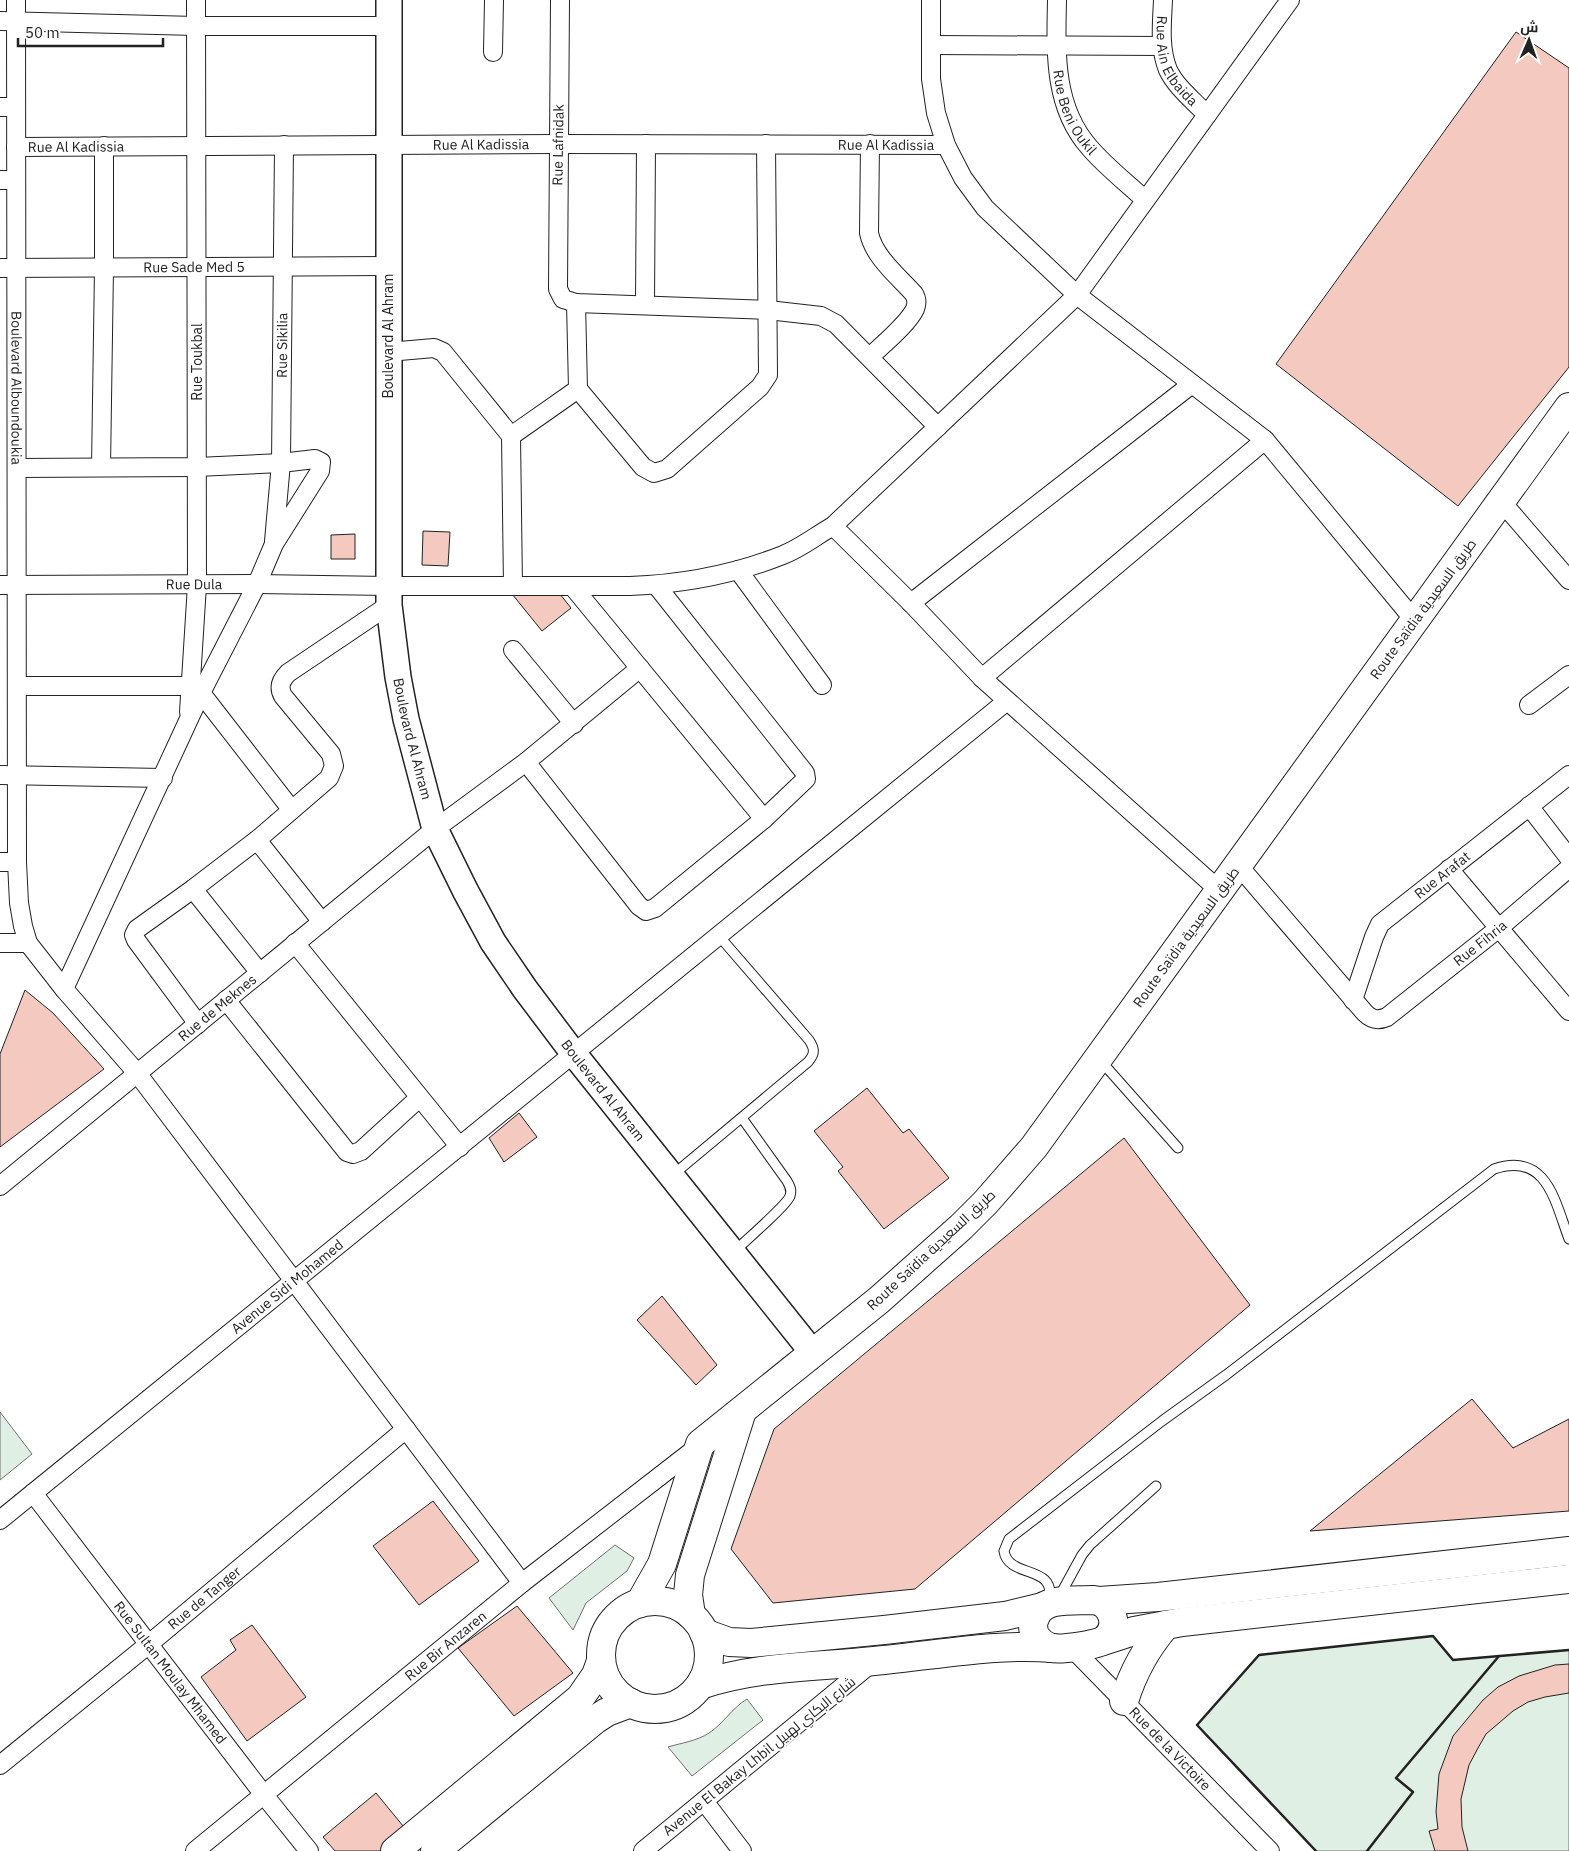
<svg xmlns="http://www.w3.org/2000/svg" width="1569" height="1851" viewBox="0 0 1569 1851" font-family="'IBM Plex Sans',Cairo,sans-serif">
	<style>
		.green { fill: #e0efe3; stroke: #6f6f6f }
		.building { fill: #f3c9c0; stroke: #222 }
		.lines { fill: none; stroke-linecap: round; stroke-linejoin: round }
		.lane-casing { stroke: #222; stroke-width: 11 }
		.street-casing { stroke: #222; stroke-width: 20 }
		.secondary-casing { stroke: #222; stroke-width: 28 }
		.highway-casing { stroke: #222; stroke-width: 30 }
		.lane { stroke: #fff; stroke-width: 9 }
		.street { stroke: #fff; stroke-width: 18 }
		.secondary { stroke: #fff; stroke-width: 25 }
		.highway { stroke: #fff; stroke-width: 28 }
		.wall { stroke: #222; stroke-width: 2.5 }
		.labels { text-anchor: middle; stroke-width: 4; stroke-linejoin: round; paint-order: stroke }
		.street-label { font-size: 14px; fill: #222; stroke: #fff }
	</style>
	<rect width="100%" height="100%" fill="#fff"/>
	<g class="green">
		<path d="M0,1412L32,1454L0,1480Z"/>
		<path d="M615,1545L634,1558L627,1571L586,1603L573,1630L549,1598Z"/>
		<path d="M1433,1636L1453,1660L1569,1650V1851H1316L1197,1725L1259,1655Z"/>
		<path d="M747,1699L763,1720L692,1776L668,1747C681,1743 697,1741 709,1733C723,1724 732,1708 747,1699Z"/>
	</g>
	<g class="building">
		<path d="M1516,32L1569,68V367L1458,506L1276,364Z"/>
		<path d="M423,531L450,532L448,566L422,565Z"/>
		<path d="M355,534V559H331V535Z"/>
		<path d="M508,589H556L571,608L542,631Z"/>
		<path d="M25,990L53,1013L104,1069L0,1147V1054Z"/>
		<path d="M867,1088L903,1133L909,1129L949,1178L884,1229L838,1171L843,1167L814,1131Z"/>
		<path d="M519,1113L537,1137L504,1162L489,1138Z"/>
		<path d="M1124,1138L1250,1305L915,1589L773,1603L731,1549L774,1429Z"/>
		<path d="M662,1296L717,1365L696,1385L637,1320Z"/>
		<path d="M1472,1399L1513,1448L1569,1419V1511L1310,1531Z"/>
		<path d="M433,1501L479,1561L419,1605L373,1546Z"/>
		<path d="M517,1606L573,1673L514,1716L458,1648Z"/>
		<path d="M252,1625L306,1697L247,1741L201,1677L236,1650L230,1640Z"/>
		<path d="M1569,1664V1693L1545,1697L1528,1702L1513,1711L1486,1734L1478,1748L1469,1765L1461,1799L1462,1827L1468,1851H1435L1429,1831L1438,1829L1436,1812L1439,1774L1453,1736L1483,1700L1498,1687L1519,1676L1555,1665Z"/>
		<path d="M376,1793L408,1832L385,1851H335L323,1837Z"/>
	</g>
	<g class="lines">
		<g class="lane-casing">
			<g id="lane">
				<path d="M1100,1060L1178,1148"/>
				<path d="M674,1174L808,1062C815,1054 815,1049 809,1040L719,936"/>
				<path d="M735,1251C745,1241 787,1205 790,1196C792,1190 790,1186 787,1181L742,1118"/>
				<path d="M1059,1597L1082,1555L1090,1545L1156,1486"/>
				<path d="M1049,1600C1057,1564 1008,1579 1004,1551L1009,1539L1162,1421L1226,1375L1494,1169C1547,1151 1555,1202 1569,1239"/>
			</g>
		</g>
		<g class="street-casing">
			<g id="street">
				<path id="s1" d="M16,0L17,862L19,903L23,926L28,943L64,989L137,1073L522,1583"/>
				<path d="M560,0L558,289L563,299L576,303L768,310L821,316L836,324L938,427"/>
				<path d="M931,0V79L936,113L946,145L963,178L985,208L1077,295L1265,440L1415,621"/>
				<path id="s2" d="M1057,0C1056,51 1053,106 1089,147C1105,166 1127,183 1145,200"/>
				<path id="s3" d="M1163,0C1162,23 1159,48 1168,70C1176,87 1194,101 1207,115"/>
				<path d="M0,21L196,26H390"/>
				<path d="M931,45L1162,46"/>
				<path d="M493,52L494,0"/>
				<path d="M0,107H16"/>
				<path d="M870,144L869,233C874,257 898,276 914,294C917,299 917,304 915,309C908,324 882,345 870,357"/>
				<path id="s4" d="M16,147L558,144L946,145"/>
				<path d="M0,180H16"/>
				<path id="s5" d="M0,268L388,266"/>
				<path d="M576,303L578,389L643,467L654,473L667,469L760,387L768,375L766,144"/>
				<path d="M645,305L646,144"/>
				<path d="M388,352L434,348L443,352L511,436L513,586"/>
				<path d="M511,436L578,389"/>
				<path d="M101,467L104,268V146"/>
				<path d="M17,468L197,467L281,463L315,459L321,462L320,471L274,544L257,584L201,693L64,989"/>
				<path d="M1501,501L1569,580"/>
				<path d="M833,526L911,603L982,678L1220,891"/>
				<path id="s6" d="M274,541L281,463L284,145"/>
				<path d="M738,570L822,685"/>
				<path id="s7" d="M0,585L257,584L388,586H630C682,584 735,574 783,555C801,548 817,535 833,526L1077,295L1290,0"/>
				<path d="M573,587L764,819"/>
				<path d="M911,603L1192,384"/>
				<path d="M513,650L574,724"/>
				<path d="M982,678L1265,440"/>
				<path d="M17,686H190"/>
				<path d="M201,693L291,809"/>
				<path d="M1529,705L1569,675"/>
				<path d="M189,712L197,585L196,0"/>
				<path d="M526,762L639,906L646,911L655,908L764,819L806,779L805,773L656,585"/>
				<path d="M0,775L163,778"/>
				<path d="M1529,806L1569,858"/>
				<path d="M257,840L322,922"/>
				<path d="M0,862H17"/>
				<path id="s8" d="M1238,865L1365,1013C1372,1020 1378,1021 1387,1017L1499,928L1569,868"/>
				<path d="M1449,869L1569,1011"/>
				<path d="M193,889L260,973"/>
				<path d="M0,943H28"/>
				<path d="M295,943L460,1147"/>
				<path d="M226,1000L347,1152L353,1154L361,1151L419,1098"/>
				<path id="s9" d="M1353,1000L1374,937L1380,924L1569,775"/>
				<path d="M198,1024L136,940L134,935L137,929L193,889L257,840L329,778L334,766L331,754L283,696C278,687 281,680 288,673L389,605"/>
				<path id="s10" d="M0,1186L435,829L526,762L640,668"/>
				<path id="s11" d="M33,1493L264,1795L309,1851"/>
				<path id="s12" d="M0,1520L1007,701"/>
				<path id="s13" d="M1071,1647L1270,1851"/>
				<path id="s14" d="M0,1765L149,1644L406,1429"/>
				<path d="M704,1801L742,1851"/>
				<path id="s15" d="M195,1851L522,1583L700,1445"/>
				<path d="M643,1851L874,1661"/>
			</g>
		</g>
		<g class="secondary-casing">
			<g id="secondary">
				<path id="s16" d="M389,0V605L398,677L406,719L435,829L465,890L493,942L525,989L574,1054L813,1353"/>
			</g>
		</g>
		<g class="highway-casing">
			<g id="highway">
				<path d="M1093,1600C1113,1602 1121,1628 1104,1640C1097,1645 1061,1650 1051,1648C1045,1646 1040,1642 1036,1637C1033,1631 1032,1624 1035,1618C1042,1596 1075,1601 1093,1600Z"/>
				<path d="M1099,1601L1158,1597L1569,1551"/>
				<circle cx="655" cy="1655" r="54"/>
				<path d="M640,1603L662,1564L700,1444L879,1300L961,1227L986,1202L1034,1147L1569,407"/>
				<path d="M691,1615L688,1595L690,1575L742,1411"/>
				<path d="M704,1633L729,1642L751,1643L884,1630L1005,1616L1042,1607"/>
				<path d="M1103,1641L1134,1631L1182,1622L1569,1579"/>
				<path d="M700,1685C756,1666 815,1667 874,1661C933,1656 993,1643 1053,1648"/>
				<path d="M1124,1701C1133,1672 1146,1648 1166,1625"/>
				<path d="M395,1851L580,1698L596,1675L601,1661"/>
				<path d="M435,1851L596,1719L607,1712L631,1703"/>
			</g>
		</g>
		<use href="#lane" class="lane"/>
		<use href="#street" class="street"/>
		<use href="#secondary" class="secondary"/>
		<use href="#highway" class="highway"/>
		<g class="wall">
			<path d="M1316,1851L1197,1725L1259,1655L1433,1636L1453,1660L1569,1650"/>
			<path d="M1367,1851L1413,1792L1396,1778L1499,1656"/>
		</g>
	</g>
	<g class="labels">
		<g class="street-label">
			<text dy="5" stroke="none"><textPath href="#s3" startOffset="65">Rue Ain Elbaida</textPath></text>
			<text dy="5" stroke="none"><textPath href="#s2" startOffset="116">Rue Beni Oukil</textPath></text>
			<text dy="5" stroke="none"><textPath href="#s4" startOffset="465">Rue Al Kadissia</textPath></text>
			<text dy="5" stroke="none"><textPath href="#s4" startOffset="870">Rue Al Kadissia</textPath></text>
			<text transform="translate(558 145) rotate(-89)" y="5">Rue Lafnidak</text>
			<text dy="5" stroke="none"><textPath href="#s4" startOffset="60">Rue Al Kadissia</textPath></text>
			<text dy="5" stroke="none"><textPath href="#s5" startOffset="194">Rue Sade Med 5</textPath></text>
			<text transform="translate(388 336) rotate(-90)" y="5">Boulevard Al Ahram</text>
			<text dy="5" stroke="none"><textPath href="#s6" startOffset="196">Rue Sikilia</textPath></text>
			<text transform="translate(197 362) rotate(-90)" y="5">Rue Toukbal</text>
			<text dy="5" stroke="none"><textPath href="#s1" startOffset="388">Boulevard Alboundoukia</textPath></text>
			<text dy="5" stroke="none"><textPath href="#s7" startOffset="194">Rue Dula</textPath></text>
			<text transform="translate(1423 609) rotate(-54)" y="5">Route Saïdia طريق السعيدية</text>
			<text dy="5" stroke="none"><textPath href="#s16" startOffset="741">Boulevard Al Ahram</textPath></text>
			<text dy="5" stroke="none"><textPath href="#s9" startOffset="160">Rue Arafat</textPath></text>
			<text transform="translate(1186 937) rotate(-54)" y="5">Route Saïdia طريق السعيدية</text>
			<text dy="5" stroke="none"><textPath href="#s8" startOffset="338">Rue Fihria</textPath></text>
			<text dy="5" stroke="none"><textPath href="#s10" startOffset="281">Rue de Meknes</textPath></text>
			<text dy="5" stroke="none"><textPath href="#s16" startOffset="1146">Boulevard Al Ahram</textPath></text>
			<text transform="translate(931 1250) rotate(-43)" y="5">Route Saïdia طريق السعيدية</text>
			<text dy="5" stroke="none"><textPath href="#s12" startOffset="370">Avenue Sidi Mohamed</textPath></text>
			<text dy="5" stroke="none"><textPath href="#s14" startOffset="264">Rue de Tanger</textPath></text>
			<text dy="5" stroke="none"><textPath href="#s15" startOffset="324">Rue Bir Anzaren</textPath></text>
			<text dy="5" stroke="none"><textPath href="#s11" startOffset="226">Rue Sultan Moulay Mhamed</textPath></text>
			<text dy="5" stroke="none"><textPath href="#s13" startOffset="142">Rue de la Victoire</textPath></text>
			<text transform="translate(759 1756) rotate(-39)" y="5">Avenue El Bakay Lhbil شارع البكاي لهبيل</text>
		</g>
	</g>
	<g transform="translate(1529 40) rotate(2)" stroke="#ffffff" stroke-width="4" paint-order="stroke">
	<path d="M0-4L9 19L0 12L-9 19Z" fill="#222222"/>
	<text y="-8" font-size="14" font-weight="bold" text-anchor="middle" fill="#222222">ش</text>
	</g>
	<path d="M18 38v8h145v-8" fill="none" stroke="#222222" stroke-width="2.5"/>
	<text x="25" y="38" font-size="15" fill="#222222" stroke="#ffffff" stroke-width="4" paint-order="stroke">50 m</text>
</svg>
